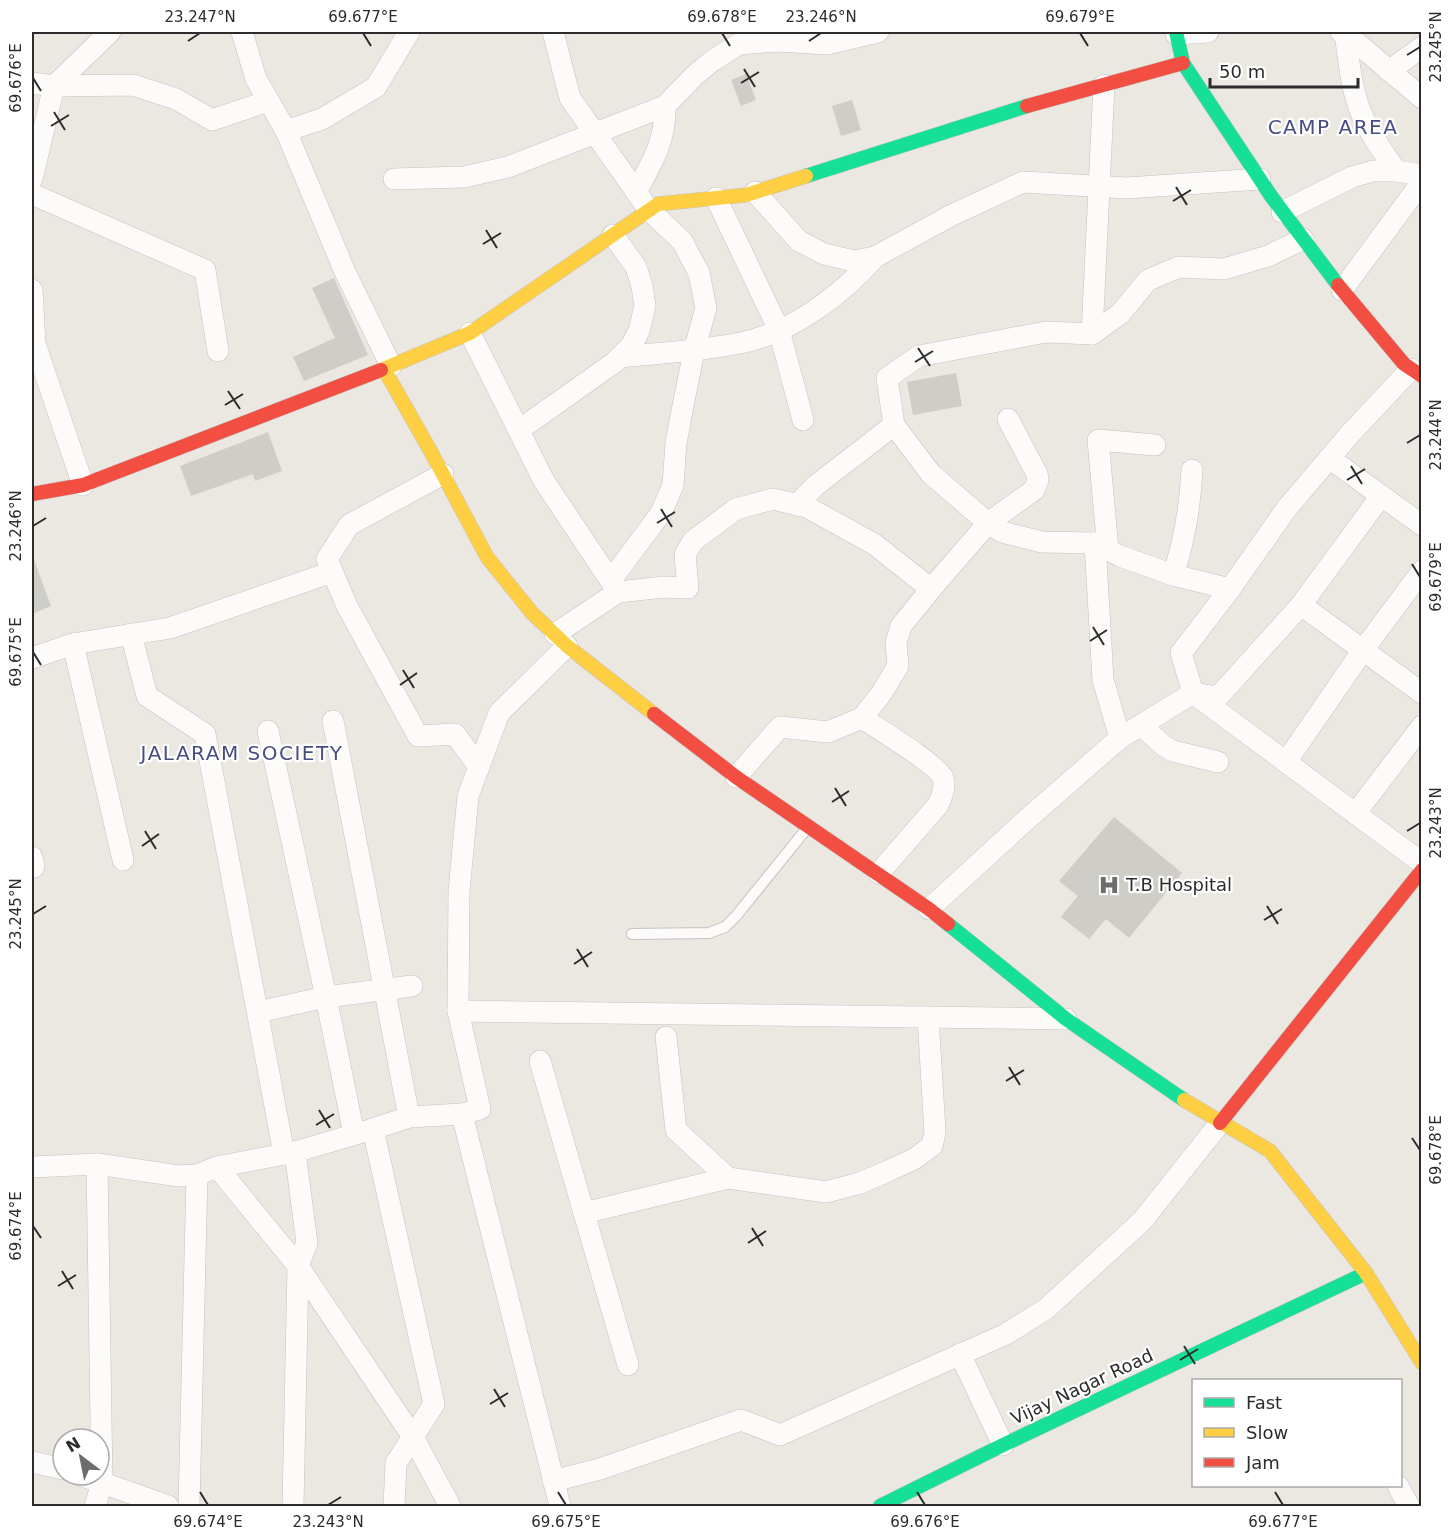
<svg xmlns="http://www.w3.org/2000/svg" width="1453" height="1538" viewBox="0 0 1453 1538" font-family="'DejaVu Sans',sans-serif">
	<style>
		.building { fill: #cfcdc8 }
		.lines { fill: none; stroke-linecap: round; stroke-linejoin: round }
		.lane-casing { stroke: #c4c3c3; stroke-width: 12 }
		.street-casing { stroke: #c4c3c3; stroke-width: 22 }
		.fast-casing { stroke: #c4c3c3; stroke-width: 15 }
		.slow-casing { stroke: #c4c3c3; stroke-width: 15 }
		.jam-casing { stroke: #c4c3c3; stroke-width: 15 }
		.lane { stroke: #fcfbfa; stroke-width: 10 }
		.street { stroke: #fcfbfa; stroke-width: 21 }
		.fast { stroke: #16e098; stroke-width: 14 }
		.slow { stroke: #ffcf43; stroke-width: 14 }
		.jam { stroke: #f24e42; stroke-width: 14 }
		.ticks { fill: none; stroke: #2c2c2c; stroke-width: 2 }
		.labels { text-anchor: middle; stroke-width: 4.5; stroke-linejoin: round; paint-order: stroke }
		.poi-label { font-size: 18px; fill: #2c2c2c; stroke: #fff; text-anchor: start }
		.street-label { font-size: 18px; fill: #2c2c2c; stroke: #fff }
		.neighbourhood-label { font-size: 20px; letter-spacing: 1.5px; fill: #474d82; stroke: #fff }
		.neatline { fill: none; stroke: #2c2c2c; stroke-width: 2 }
		.ticks-label { font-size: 15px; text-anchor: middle; fill: #2c2c2c }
	</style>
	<rect width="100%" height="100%" fill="#ebe7e1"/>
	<g class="building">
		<path d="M746,74L756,100L741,106L731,80Z"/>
		<path d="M852,100L861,130L841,136L832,106Z"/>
		<path d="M334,278L368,355L304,381L293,357L335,338L312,288Z"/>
		<path d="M956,373L962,406L913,415L907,382Z"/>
		<path d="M268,432L282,471L255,481L253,474L191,496L180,466Z"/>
		<path d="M33,557L51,606L32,614V558Z"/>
		<path d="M1114,817L1182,873L1129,938L1106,919L1089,939L1061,917L1078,896L1059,881Z"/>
	</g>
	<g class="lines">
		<g class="lane-casing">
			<path id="lane" d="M632,934L709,933L725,927L736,916L808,827"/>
		</g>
		<g class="street-casing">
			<g id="street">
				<path d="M242,32L256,79L286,131L345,272L391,366"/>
				<path d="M553,32L570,98L649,210L682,241L699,273L706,308L694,351L681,416L676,443L673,485L661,513L611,580"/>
				<path d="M1341,32L1345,33L1422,98"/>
				<path d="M1345,33C1349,60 1351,90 1362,115C1370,135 1384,153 1396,171"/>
				<path d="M1176,34L1208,32"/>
				<path d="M1389,71L1422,47"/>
				<path d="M32,83L54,86L133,85L176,99L212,120L268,101"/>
				<path d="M286,131L322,119L376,87L409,32"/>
				<path d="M32,179L54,86L110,32"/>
				<path d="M394,179L464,177L508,167L665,106L695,75L712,61L739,44L778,41L827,44L878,32"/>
				<path d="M636,192C652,163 666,140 665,106"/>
				<path d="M755,192L799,241L824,254L854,261L875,257L952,215L1023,182L1127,188L1260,179"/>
				<path d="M32,194L205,270L218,351"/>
				<path d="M716,198L779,330L803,420"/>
				<path d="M1282,212L1352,177L1373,171H1396L1422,175"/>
				<path d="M32,290L35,344L83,485"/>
				<path d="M1342,290L1422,182"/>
				<path d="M470,333L544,481L616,589"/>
				<path d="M1092,334L1104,85"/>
				<path d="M620,357C660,353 701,351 740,343C791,333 841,296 875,257"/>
				<path d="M1411,369L1349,435L1287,508L1230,589L1181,653L1193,693L1422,863"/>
				<path d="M519,430L615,362L631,346L639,331L645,306L642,286L636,267L613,235"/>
				<path d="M1329,458L1422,525"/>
				<path d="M443,474L349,525L327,559L347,606L418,736L455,734L479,767"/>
				<path d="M797,505L815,486L894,425"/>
				<path d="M1095,543L1103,680L1120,738"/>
				<path d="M1108,550L1098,440L1155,445"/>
				<path d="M1173,575C1185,540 1190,506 1192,470"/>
				<path d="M1230,589L1173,575L1120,556L1095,543L1042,542L1002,532L988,523L931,474L894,425L887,378L919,356L1046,332L1092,334L1120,314L1148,280L1179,267L1224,269L1268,256L1303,239"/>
				<path d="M1301,605L1422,693"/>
				<path d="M131,634L147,696L205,734L284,1154"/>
				<path d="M555,634L618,592L664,587L688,588L685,555L693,541L736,509L773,499L807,507L874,544L931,589"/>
				<path d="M73,644L123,860"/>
				<path d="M32,658L73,644L170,628L332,572"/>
				<path d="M862,718C877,728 938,765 943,778C946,787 942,796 938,805L879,873"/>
				<path d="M333,721L409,1117"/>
				<path d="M1141,725L1164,746L1173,751L1218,762"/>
				<path d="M268,731L326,997L354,1134"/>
				<path d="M1286,762L1363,650L1422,571"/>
				<path d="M736,777L780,727L828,732L862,718L881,694L898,666L896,643L901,626L931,589L988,523L1034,490L1038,480L1037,474L1008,419"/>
				<path d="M1355,814L1422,726"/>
				<path d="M32,857L34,867"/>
				<path d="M929,909L1025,821L1120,738L1193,693L1218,697L1301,605L1381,496"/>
				<path d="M458,1011L1066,1019"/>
				<path d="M258,1012L326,997L412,986"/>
				<path d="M540,1061L628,1365"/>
				<path d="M462,1114L560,1506"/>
				<path d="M373,1129L434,1404L396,1463L394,1506"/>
				<path d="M32,1167L97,1164L179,1176L197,1175L217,1167L295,1152L373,1129L409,1117L462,1114L480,1109L458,1011L459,891L468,796L499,713L567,646"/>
				<path d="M217,1167L298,1266L413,1437L450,1506"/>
				<path d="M728,1178L826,1192L860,1183L888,1171L914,1159L932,1146L935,1132L928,1017"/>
				<path d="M584,1213L728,1178L676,1130L666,1037"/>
				<path d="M960,1354L1003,1445"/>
				<path d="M32,1462L63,1469"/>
				<path d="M80,1475L168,1506"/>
				<path d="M553,1481L600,1469L741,1420L780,1435L1006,1334L1046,1309L1142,1221L1220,1123"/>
				<path d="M1398,1486L1409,1506"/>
				<path d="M95,1506L102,1483L97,1164"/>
				<path d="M189,1506L197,1175"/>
				<path d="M293,1506L298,1266L307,1243L295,1152"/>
			</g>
		</g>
		<g class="fast-casing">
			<g id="fast">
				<path d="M1176,32L1183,63L1271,196L1338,285"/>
				<path d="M806,176L1027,106"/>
				<path d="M948,924L1066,1019L1184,1100"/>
				<path d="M880,1506L1003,1445L1366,1273"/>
			</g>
		</g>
		<g class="slow-casing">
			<g id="slow">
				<path d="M384,369L431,452L487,557L532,613L567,646L654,714"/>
				<path d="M381,370L470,333L658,204L746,195L806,176"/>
				<path d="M1184,1100L1270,1151L1366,1273L1422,1363"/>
			</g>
		</g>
		<g class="jam-casing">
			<g id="jam">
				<path d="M1027,106L1183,63"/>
				<path d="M1338,285L1404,364L1422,376"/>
				<path d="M32,494L83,485L381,370"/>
				<path d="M654,714L736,777L929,909L948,924"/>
				<path d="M1220,1123L1422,870"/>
			</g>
		</g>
		<use href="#lane" class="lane"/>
		<use href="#street" class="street"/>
		<use href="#fast" class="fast"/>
		<use href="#slow" class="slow"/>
		<use href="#jam" class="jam"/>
	</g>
	<path class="ticks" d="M363,33L371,46M722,33L730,46M1080,33L1088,46M188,41L200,33M809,41L821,33M1407,55L1420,47M744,69L755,87M33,78L41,91M741,83L759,72M54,112L65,130M51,126L69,115M1176,187L1187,205M1173,201L1191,190M486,230L497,248M483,244L501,233M918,348L930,366M915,362L933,351M228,391L240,409M225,405L243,394M1407,443L1420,435M1351,466L1362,484M1347,480L1365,469M661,509L672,527M657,523L675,512M33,526L46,518M1412,564L1420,577M1093,627L1104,645M1090,641L1107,630M33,652L41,665M403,670L414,688M400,685L417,673M835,788L846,806M832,802L849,791M145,831L156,849M1407,831L1420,823M142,846L159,834M1267,906L1278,924M33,914L46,906M1264,920L1282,909M577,949L588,967M574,964L592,952M1009,1067L1020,1085M1006,1081L1024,1070M319,1110L330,1128M316,1125L334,1114M1412,1138L1420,1150M33,1226L41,1238M752,1228L763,1246M748,1243L766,1231M62,1271L73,1289M58,1286L76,1275M1184,1346L1195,1364M1180,1360L1198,1349M494,1389L505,1407M490,1404L508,1393M200,1492L208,1505M558,1492L566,1505M917,1492L925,1505M1275,1492L1283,1505M328,1505L341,1497"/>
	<defs>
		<g id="hospital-bare" transform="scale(1.62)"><path d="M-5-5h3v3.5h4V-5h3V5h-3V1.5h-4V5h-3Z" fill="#6f6d6b" stroke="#fff" stroke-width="2.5" paint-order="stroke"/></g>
	</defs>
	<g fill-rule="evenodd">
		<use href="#hospital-bare" x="1109" y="885"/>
	</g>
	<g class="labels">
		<g class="poi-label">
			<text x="1126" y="891">T.B Hospital</text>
		</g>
		<g class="street-label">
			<text transform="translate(1082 1387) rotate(-25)" y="6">Vijay Nagar Road</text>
		</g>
		<g class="neighbourhood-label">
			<text x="1333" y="134">CAMP AREA</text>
			<text x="242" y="760">JALARAM SOCIETY</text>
		</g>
	</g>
	<rect width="1453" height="1538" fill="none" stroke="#ffffff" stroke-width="66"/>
	<rect x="1192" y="1379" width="210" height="108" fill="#ffffff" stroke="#ababab" stroke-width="1.5"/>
	<rect x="1204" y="1398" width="30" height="9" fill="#16e098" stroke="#ababab" stroke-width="1.5"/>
	<text x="1246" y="1409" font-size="18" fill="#2c2c2c">Fast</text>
	<rect x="1204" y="1428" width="30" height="9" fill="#ffcf43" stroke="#ababab" stroke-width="1.5"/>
	<text x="1246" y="1439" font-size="18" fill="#2c2c2c">Slow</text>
	<rect x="1204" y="1458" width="30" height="9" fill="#f24e42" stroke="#ababab" stroke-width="1.5"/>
	<text x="1246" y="1469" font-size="18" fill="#2c2c2c">Jam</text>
	<g transform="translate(81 1457) rotate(328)"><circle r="28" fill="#ffffff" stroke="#ababab" stroke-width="1.5"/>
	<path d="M0-4.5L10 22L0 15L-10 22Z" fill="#6f6d6b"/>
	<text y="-9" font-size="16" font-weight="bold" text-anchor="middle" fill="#2c2c2c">N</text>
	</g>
	<path d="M1210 78v9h148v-9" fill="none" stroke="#2c2c2c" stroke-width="3"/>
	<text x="1219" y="78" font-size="18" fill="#2c2c2c" stroke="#ffffff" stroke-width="4.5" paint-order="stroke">50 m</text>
	<rect x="33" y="33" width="1387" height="1472" class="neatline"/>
	<g class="ticks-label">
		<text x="200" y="22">23.247°N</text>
		<text x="363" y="22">69.677°E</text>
		<text x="722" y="22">69.678°E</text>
		<text x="821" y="22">23.246°N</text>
		<text x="1080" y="22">69.679°E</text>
		<text transform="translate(1436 47) rotate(-90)" y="5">23.245°N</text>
		<text transform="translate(16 78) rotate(-90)" y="5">69.676°E</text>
		<text transform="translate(1436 435) rotate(-90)" y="5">23.244°N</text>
		<text transform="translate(16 526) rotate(-90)" y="5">23.246°N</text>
		<text transform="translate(1436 577) rotate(-90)" y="5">69.679°E</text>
		<text transform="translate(16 652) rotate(-90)" y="5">69.675°E</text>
		<text transform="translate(1436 823) rotate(-90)" y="5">23.243°N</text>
		<text transform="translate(16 914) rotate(-90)" y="5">23.245°N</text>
		<text transform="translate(1436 1150) rotate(-90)" y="5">69.678°E</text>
		<text transform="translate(16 1226) rotate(-90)" y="5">69.674°E</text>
		<text x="208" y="1527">69.674°E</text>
		<text x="328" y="1527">23.243°N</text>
		<text x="566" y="1527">69.675°E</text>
		<text x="925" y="1527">69.676°E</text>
		<text x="1283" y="1527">69.677°E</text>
	</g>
</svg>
